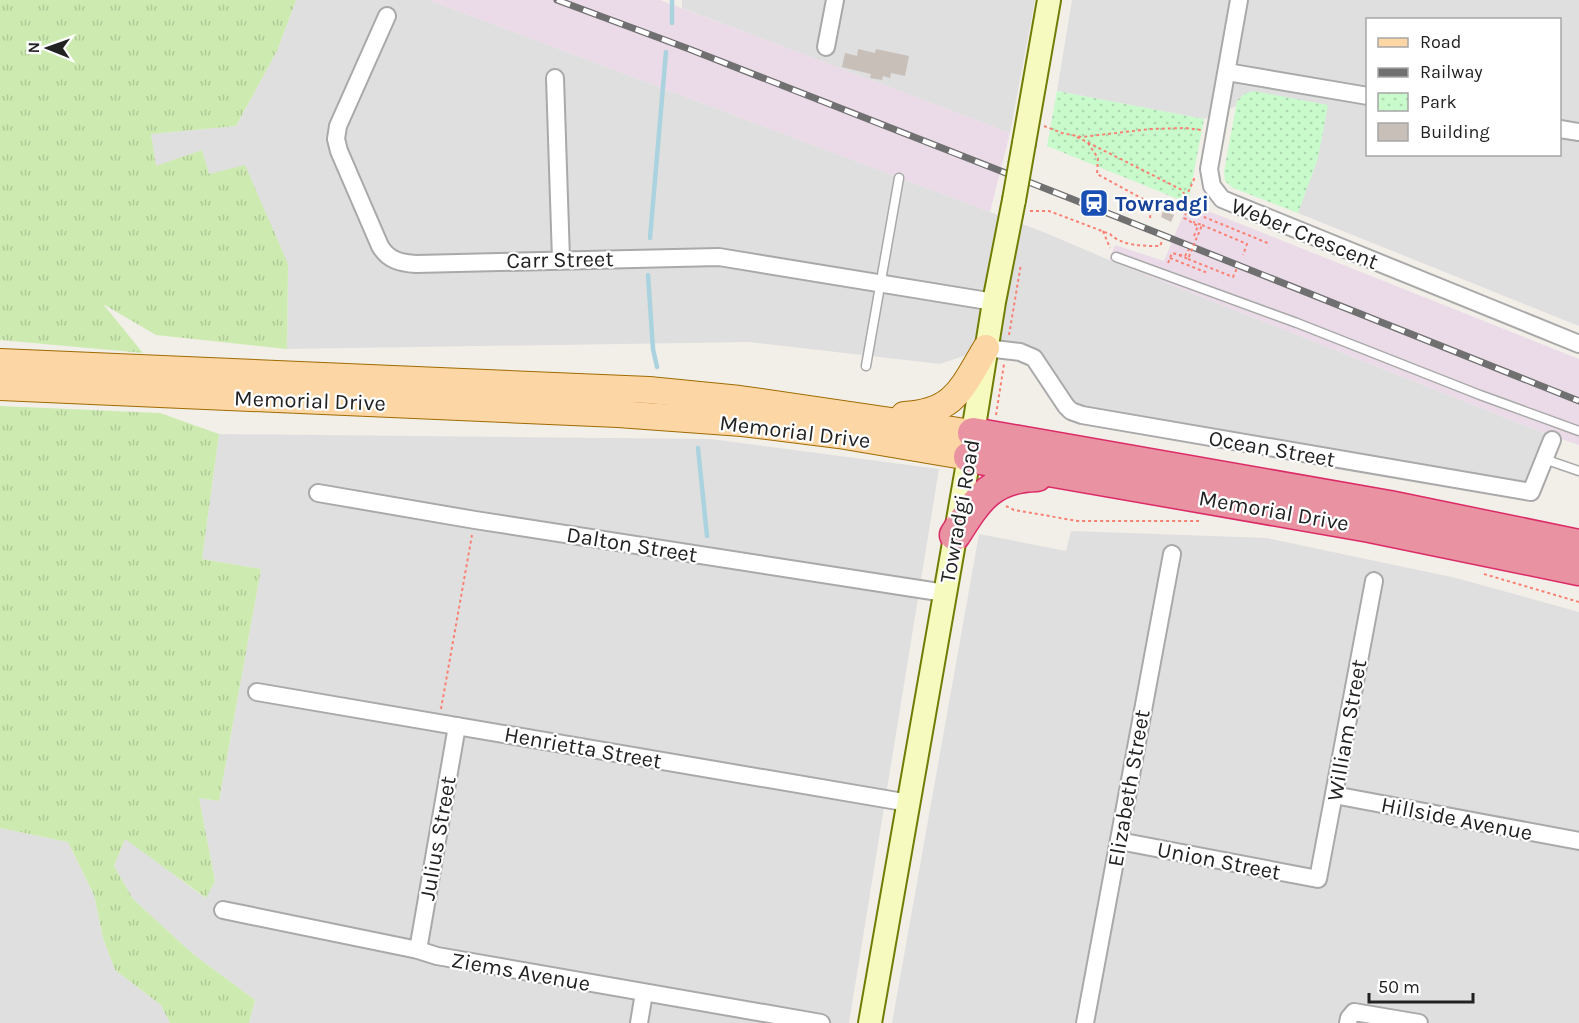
<svg xmlns="http://www.w3.org/2000/svg" width="1579" height="1023" viewBox="0 0 1579 1023" font-family="Karla,sans-serif">
	<style>
		.residential { fill: #e0dfdf; fill-rule: evenodd }
		.railway { fill: #ebdbe8 }
		.grass { fill: url(#grass-tufts) }
		.park { fill: url(#park-dots) }
		.lines { fill: none; stroke-linecap: round; stroke-linejoin: round }
		.stream { stroke: #aad3df; stroke-width: 4.5 }
		.building { fill: #c7bfb8 }
		.lane-casing { stroke: #a9a9a9; stroke-width: 11 }
		.street-casing { stroke: #a9a9a9; stroke-width: 20 }
		.secondary-casing { stroke: #707d05; stroke-width: 26 }
		.primary-casing { stroke: #a06b00; stroke-width: 28 }
		.highway-casing { stroke: #dc2a67; stroke-width: 33 }
		.path { stroke: #fa8072; stroke-width: 2; stroke-dasharray: 3 3; stroke-linecap: butt }
		.lane { stroke: #fff; stroke-width: 8 }
		.street { stroke: #fff; stroke-width: 16 }
		.secondary { stroke: #f7fabf; stroke-width: 22 }
		.primary { stroke: #fcd6a4; stroke-width: 26 }
		.highway { stroke: #e892a2; stroke-width: 30 }
		.rail-casing { stroke: #707070; stroke-width: 7 }
		.rail { stroke: #fff; stroke-width: 4.5; stroke-dasharray: 14; stroke-linecap: butt }
		.secondary-bridge-casing { stroke: #707d05; stroke-width: 26; stroke-linecap: butt }
		.path-bridge { stroke: #fa8072; stroke-width: 2; stroke-dasharray: 3 3; stroke-linecap: butt }
		.secondary-bridge { stroke: #f7fabf; stroke-width: 22 }
		.labels { text-anchor: middle; stroke-width: 4.5; stroke-linejoin: round; paint-order: stroke }
		.transit-label { font-size: 22px; font-weight: bold; fill: #164399; stroke: #fff; text-anchor: start }
		.street-label { font-size: 22px; fill: #222; stroke: #fff }
	</style>
	<defs>
		<pattern id="grass-tufts" width="24" height="20" patternUnits="userSpaceOnUse" patternTransform="scale(1.5)"><rect width="24" height="20" fill="#cdebb0"/><path d="M3 7l-1-3M5 7V3M7 7l1-3M15 17l-1-3M17 17v-4M19 17l1-3" fill="none" stroke="#b0c997"/></pattern>
		<pattern id="park-dots" width="8" height="8" patternUnits="userSpaceOnUse" patternTransform="scale(1.5)"><rect width="8" height="8" fill="#c8facc"/><path d="M2 2h.1M6 6h.1" fill="none" stroke="#acd6af" stroke-width="1.8" stroke-linecap="round"/></pattern>
	</defs>
	<rect width="100%" height="100%" fill="#f2efe9"/>
	<g class="residential">
		<path d="M296,0H429L1046,233L1109,260L1546,434L1552,440L1531,492L1082,415L1043,370L987,348L940,364L748,342L287,349L288,264L209,174L202,150L156,167L151,134L236,126L277,51Z"/>
		<path d="M682,0H1035L1010,133L682,8Z"/>
		<path d="M1072,0H1579V326L1298,213L1318,158L1237,101L1236,106L1204,119L1057,91ZM1368,20H1560V154H1368Z"/>
		<path d="M219,434L711,439L939,469L849,1023H249L255,1000L193,954L133,899L114,866L125,838L205,898L215,881L199,798L219,801L261,569L202,559Z"/>
		<path d="M1071,531L1267,538L1456,578L1579,612V1023H892L979,534L1066,551Z"/>
		<path d="M0,828L68,842L94,895L103,938L115,970L161,1005L170,1023H0Z"/>
	</g>
	<g class="railway">
		<path d="M429,0H660L816,59L1010,133L990,212Z"/>
		<path d="M1188,203L1579,359V445L1546,434L1109,260L1115,245L1164,261Z"/>
	</g>
	<g class="grass">
		<path d="M0,0H296L277,51L236,126L151,134L156,166L202,150L209,174L245,165L288,264L287,349L156,335L103,304L143,353L0,340Z"/>
		<path d="M0,406L160,413L219,434L202,559L261,569L219,801L199,798L215,881L206,898L125,839L114,866L133,899L193,954L255,1000L249,1023H170L161,1005L115,970L103,938L94,895L68,842L0,828Z"/>
	</g>
	<g class="park">
		<path d="M1057,91L1204,119L1188,203L1047,146Z"/>
		<path d="M1254,91L1328,105L1318,158L1298,213L1233,188L1225,181L1224,172L1237,101L1244,94Z"/>
	</g>
	<g class="lines">
		<g class="stream">
			<path d="M672,0V23"/>
			<path d="M650,238L666,52"/>
			<path d="M648,275L653,349L657,367"/>
			<path d="M698,448L707,536"/>
		</g>
	</g>
	<g class="building">
		<path d="M858,49L875,53L876,49L909,56L905,76L891,73L890,78L883,76L882,80L870,78L871,74L842,67L845,53L857,56Z"/>
		<path d="M1163,211L1174,215L1171,222L1161,217Z"/>
	</g>
	<g class="lines">
		<g class="lane-casing">
			<g id="lane">
				<path d="M1116,257L1297,323L1480,395L1579,431"/>
				<path d="M866,366L899,178"/>
				<path d="M1544,459L1579,471"/>
			</g>
		</g>
		<g class="street-casing">
			<g id="street">
				<path d="M1239,0L1209,169L1212,186L1222,199L1579,344"/>
				<path d="M387,16L338,126L336,139L339,151L380,246C388,260 400,263 416,264L719,257L994,302"/>
				<path d="M826,47L835,0"/>
				<path d="M1227,72L1368,96"/>
				<path d="M555,78L561,259"/>
				<path d="M1560,129L1579,132"/>
				<path d="M986,348L1020,352L1034,358L1066,406L1071,411L1082,415L1531,492L1552,440"/>
				<path d="M318,493L475,520L945,593"/>
				<path d="M257,692L909,803"/>
				<path d="M1334,795L1579,841"/>
				<path d="M1119,841L1318,879L1374,581"/>
				<path d="M223,910L418,950L437,956L821,1023"/>
				<path d="M418,950L457,726"/>
				<path d="M639,1023L644,993"/>
				<path d="M1085,1023L1172,554"/>
				<path d="M1348,1023L1349,1018L1354,1012L1419,1023"/>
			</g>
		</g>
		<g class="secondary-casing">
			<g id="secondary">
				<path d="M1024,143L1049,0"/>
				<path d="M870,1023L969,457L994,302L1014,200"/>
			</g>
		</g>
		<g class="primary-casing">
			<g id="primary">
				<path d="M0,362L649,390L740,399L973,433"/>
				<path d="M0,387L618,414L742,423L839,435L969,457"/>
				<path d="M904,415C956,412 962,387 986,348"/>
			</g>
		</g>
		<g class="highway-casing">
			<g id="highway">
				<path d="M973,433L1389,506L1579,545"/>
				<path d="M969,457L1370,527L1579,570"/>
				<path d="M955,535C978,499 991,477 1037,476"/>
			</g>
		</g>
		<g class="path">
			<path d="M1044,126L1062,133L1082,137L1150,129L1185,128L1201,130"/>
			<path d="M1077,137L1182,190L1186,197"/>
			<path d="M1088,143L1098,158L1097,174L1152,204L1150,218"/>
			<path d="M1187,210L1270,244"/>
			<path d="M1030,211H1049L1110,234C1122,246 1143,246 1160,246L1163,239"/>
			<path d="M1202,225L1247,244L1243,255"/>
			<path d="M1103,231L1110,248"/>
			<path d="M1194,236L1198,226L1184,218L1187,210L1186,197L1195,177"/>
			<path d="M1170,258L1205,272L1207,268"/>
			<path d="M1188,259L1233,277L1237,268"/>
			<path d="M1168,263L1172,253L1185,256L1189,249"/>
			<path d="M1009,335L1021,264"/>
			<path d="M996,415L1004,364"/>
			<path d="M1006,506L1014,510L1078,521H1199"/>
			<path d="M1484,574L1579,602"/>
			<path d="M441,709L472,535"/>
		</g>
		<use href="#lane" class="lane"/>
		<use href="#street" class="street"/>
		<use href="#secondary" class="secondary"/>
		<use href="#primary" class="primary"/>
		<use href="#highway" class="highway"/>
		<g class="rail-casing">
			<path id="rail" d="M557,0L689,49L1072,199L1579,401"/>
		</g>
		<use href="#rail" class="rail"/>
		<g class="secondary-bridge-casing">
			<path id="secondary-bridge" d="M1014,200L1024,143"/>
		</g>
		<path class="path-bridge" d="M1179,255L1188,259L1202,225L1193,222"/>
		<use href="#secondary-bridge" class="secondary-bridge"/>
	</g>
	<defs>
		<g id="station-square" transform="scale(1.5)"><rect x="-9" y="-9" width="18" height="18" rx="4" fill="#1a4fb4" stroke="#fff"/><path d="M-3-6H3Q5-6 5-4V2Q5 4 3 4L4.5 6H3L1.5 4h-3L-3 6H-4.5L-3 4Q-5 4-5 2V-4Q-5-6-3-6ZM-3.5-4v3h7v-3ZM-3.5 1v1.5H-2V1ZM2 1v1.5H3.5V1Z" fill="#fff"/></g>
	</defs>
	<g fill-rule="evenodd">
		<use href="#station-square" x="1094" y="203"/>
	</g>
	<g class="labels">
		<g class="transit-label">
			<text x="1115" y="211">Towradgi</text>
		</g>
		<g class="street-label">
			<text transform="translate(1305 233) rotate(22)" y="8">Weber Crescent</text>
			<text transform="translate(560 259) rotate(-1)" y="8">Carr Street</text>
			<text transform="translate(310 400) rotate(2)" y="8">Memorial Drive</text>
			<text transform="translate(795 431) rotate(7)" y="8">Memorial Drive</text>
			<text transform="translate(1272 448) rotate(10)" y="8">Ocean Street</text>
			<text transform="translate(1274 510) rotate(10)" y="8">Memorial Drive</text>
			<text transform="translate(959 511) rotate(-80)" y="8">Towradgi Road</text>
			<text transform="translate(632 544) rotate(9)" y="8">Dalton Street</text>
			<text transform="translate(1346 730) rotate(-80)" y="8">William Street</text>
			<text transform="translate(583 747) rotate(10)" y="8">Henrietta Street</text>
			<text transform="translate(1128 788) rotate(-80)" y="8">Elizabeth Street</text>
			<text transform="translate(1457 818) rotate(11)" y="8">Hillside Avenue</text>
			<text transform="translate(437 838) rotate(-80)" y="8">Julius Street</text>
			<text transform="translate(1219 860) rotate(11)" y="8">Union Street</text>
			<text transform="translate(521 971) rotate(10)" y="8">Ziems Avenue</text>
		</g>
	</g>
	<rect x="1366" y="18" width="195" height="138" fill="#ffffff" stroke="#a7a7a7" stroke-width="1.5"/>
	<rect x="1378" y="38" width="30" height="9" fill="#fcd6a4" stroke="#a7a7a7" stroke-width="1.5"/>
	<text x="1420" y="48" font-size="18" fill="#222222">Road</text>
	<rect x="1378" y="68" width="30" height="9" fill="#707070" stroke="#a7a7a7" stroke-width="1.5"/>
	<text x="1420" y="78" font-size="18" fill="#222222">Railway</text>
	<rect x="1378" y="93" width="30" height="18" fill="url(#park-dots)" stroke="#a7a7a7" stroke-width="1.5"/>
	<text x="1420" y="108" font-size="18" fill="#222222">Park</text>
	<rect x="1378" y="123" width="30" height="18" fill="#c7bfb8" stroke="#a7a7a7" stroke-width="1.5"/>
	<text x="1420" y="138" font-size="18" fill="#222222">Building</text>
	<g transform="translate(48 48) rotate(271)" stroke="#ffffff" stroke-width="4.5" paint-order="stroke">
	<path d="M0-4.5L10 22L0 15L-10 22Z" fill="#222222"/>
	<text y="-9" font-size="16" font-weight="bold" text-anchor="middle" fill="#222222">N</text>
	</g>
	<path d="M1369 993v9h104v-9" fill="none" stroke="#222222" stroke-width="3"/>
	<text x="1378" y="993" font-size="18" fill="#222222" stroke="#ffffff" stroke-width="4.5" paint-order="stroke">50 m</text>
</svg>
